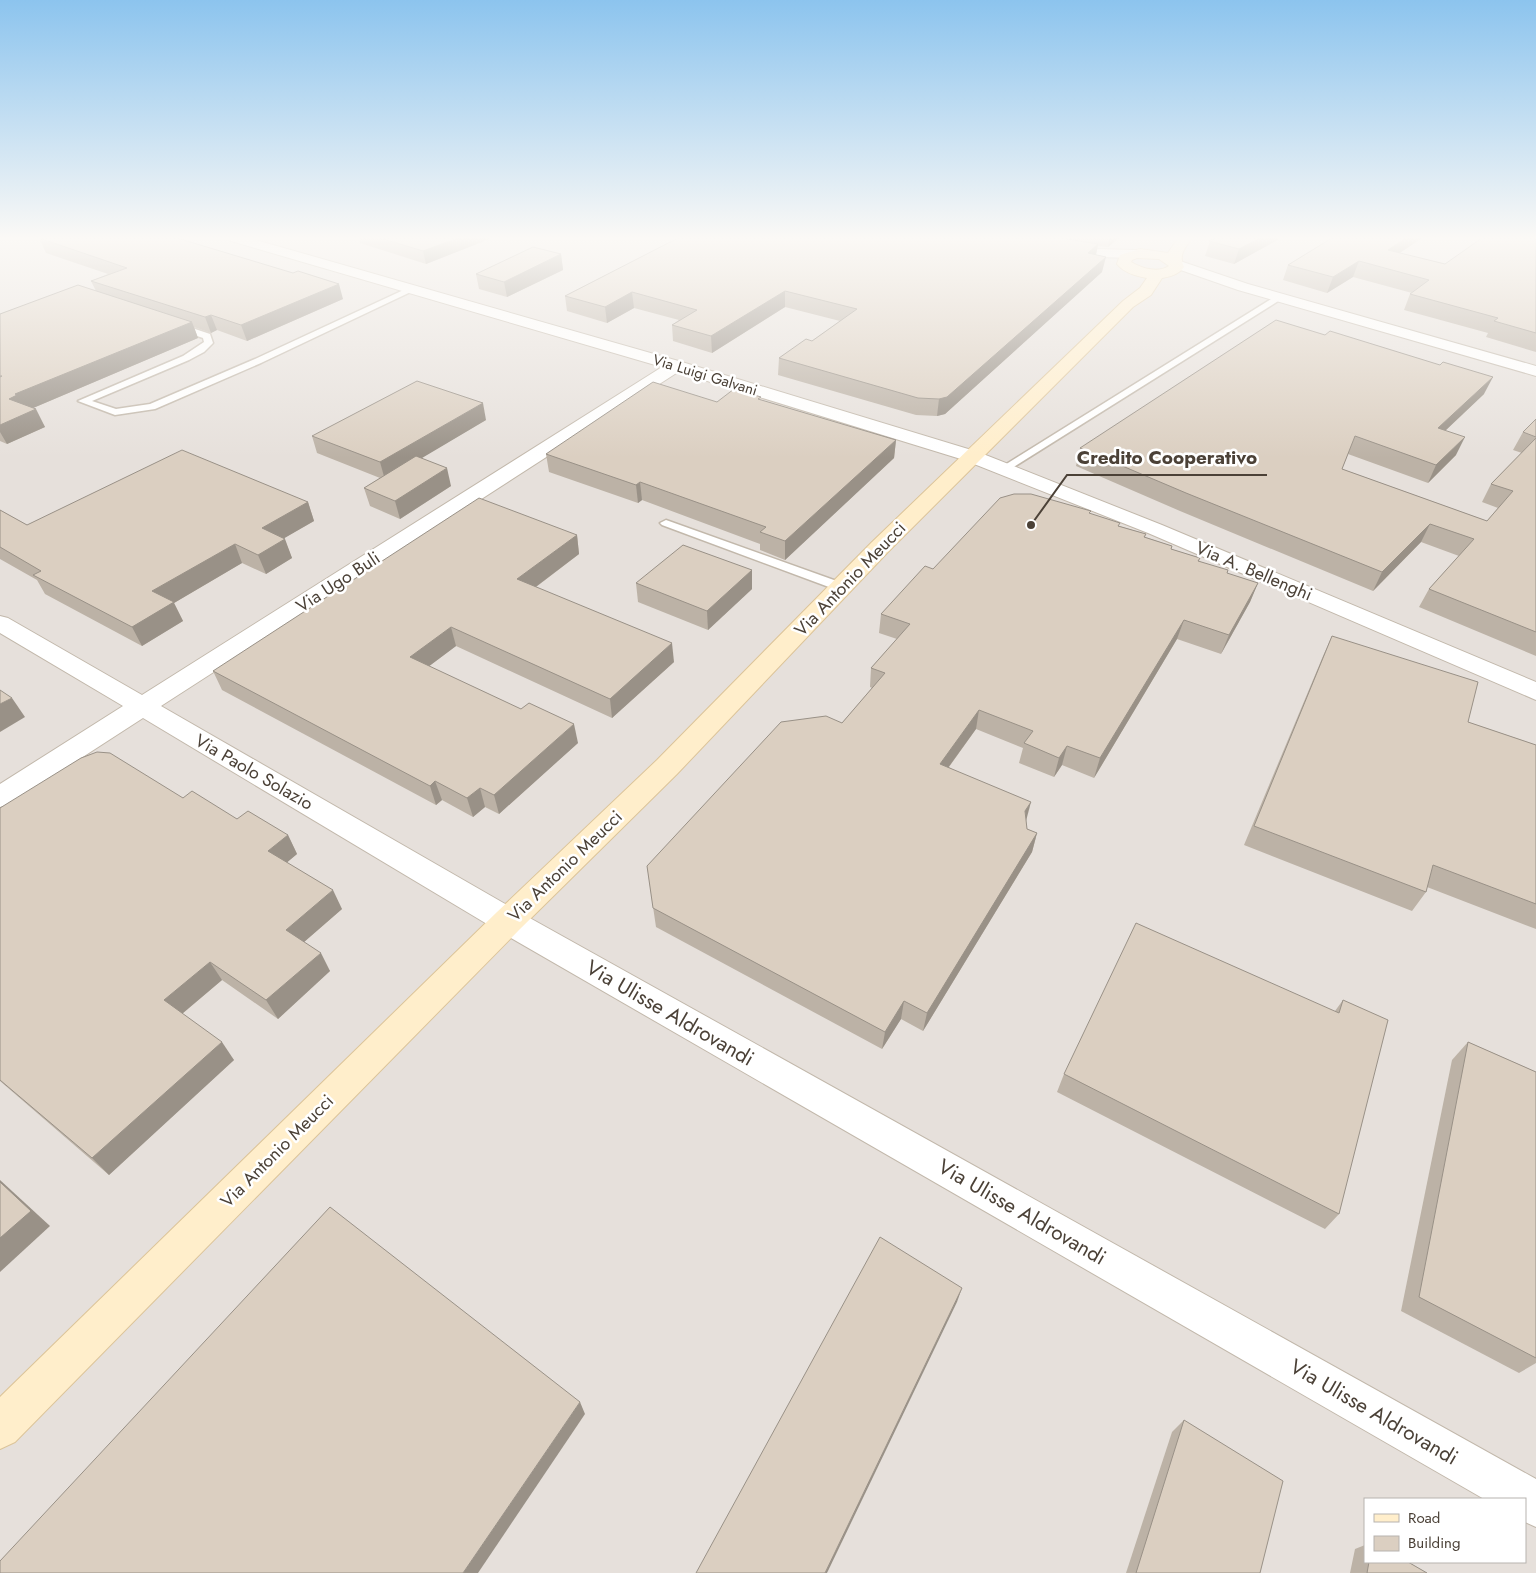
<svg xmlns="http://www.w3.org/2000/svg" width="1536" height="1573" viewBox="0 0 1536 1573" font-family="Jost,sans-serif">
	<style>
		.industrial { fill: #e6e0db; fill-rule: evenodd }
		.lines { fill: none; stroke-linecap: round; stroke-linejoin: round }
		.lane-casing { stroke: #c2b8ab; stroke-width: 3 }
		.street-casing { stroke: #c2b8ab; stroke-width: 2 }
		.secondary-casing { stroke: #dcc499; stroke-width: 2 }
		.lane { fill: #fff; fill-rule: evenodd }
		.street { fill: #fff; fill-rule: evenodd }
		.secondary { fill: #ffeecb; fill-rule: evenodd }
		.wall { fill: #bcb2a6 }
		.shaded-wall { fill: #999187 }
		.building { fill: #dbcfc1; stroke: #999187 }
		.labels { text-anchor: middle; stroke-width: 5; stroke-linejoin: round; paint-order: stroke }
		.far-street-label { font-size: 15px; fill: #4b4137; stroke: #fff }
		.street-label { font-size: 18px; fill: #4b4137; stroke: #fff }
		.near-street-label { font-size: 21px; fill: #4b4137; stroke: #fff }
		.leader { fill: none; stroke: #4b4137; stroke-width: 2 }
		.callout-dot { fill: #4b4137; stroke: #fff; stroke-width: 2 }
		.callout-label { font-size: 19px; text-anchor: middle; font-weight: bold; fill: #4b4137; stroke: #fff; stroke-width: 5; stroke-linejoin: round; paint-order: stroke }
	</style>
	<rect width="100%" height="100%" fill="#f6f1ea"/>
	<path class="industrial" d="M0,238H1536V1573H0ZM1365,1499H1525V1562H1365Z"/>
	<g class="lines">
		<g class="lane-casing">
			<g id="lane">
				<path d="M410,287L417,289L261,363L155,409L115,415L78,401L183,356L204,342L203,338L174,328V324H180L210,334L213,343L204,352L189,360L92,401L116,409L150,404L255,359Z"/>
				<path d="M1276,296L1283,298L1009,470L1005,471L1000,468Z"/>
				<path d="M666,520L845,584L847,587L845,590H837L662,525L660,523Z"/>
			</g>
		</g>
		<g class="street-casing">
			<g id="street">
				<path d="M229,238H249L682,362L978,452L1162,525L1536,682V700L1148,533L964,460L678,372L161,706L519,912L1536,1479V1527L1525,1522V1499H1484L497,930L143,718L10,804L0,807V784L123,706L0,633V616L8,618L142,695L662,367L231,241Z"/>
				<path d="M1002,238H1030L1096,249L1135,250L1140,251L1142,254L1140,257L1135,258L1096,257L1009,242Z"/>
				<path d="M1177,260L1248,284L1536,366V376L1238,290L1172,267L1170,264L1172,261Z"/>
			</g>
		</g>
		<g class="secondary-casing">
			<path id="secondary" d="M1178,238H1192C1185,248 1178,255 1184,267C1179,274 1170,277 1162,278L1151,295L1133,307L887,553L677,774L519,930L15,1442L0,1449V1397L497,912L657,760L871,543L1123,301L1140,288L1147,278C1136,276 1124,273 1117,264L1120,255L1140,249L1168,253ZM1137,258L1159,259L1169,266C1158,273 1143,269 1131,262L1132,260Z"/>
		</g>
		<use href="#lane" class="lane"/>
		<use href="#street" class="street"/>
		<use href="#secondary" class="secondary"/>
	</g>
	<g class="wall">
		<path d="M39,238L343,299L247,341L217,330L211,333L194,327L198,338L33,408L45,427L7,444L0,441V314L96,291L91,281L108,274L46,253Z"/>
		<path d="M359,238H492L426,264L360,243Z"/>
		<path d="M678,238H1119L1108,247L1098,246L1096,255L1102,272L945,414L937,416L916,415L778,375L779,358L812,341L840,321L785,307L712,353L673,341L672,325L679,320L634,308L607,323L567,311L565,296Z"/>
		<path d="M1211,238H1281L1234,264L1205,256Z"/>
		<path d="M1332,238H1422L1399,253L1445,264L1536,238V352L1486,337L1488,333L1404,310L1410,294L1412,293L1353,277L1327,293L1283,280L1288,265Z"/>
		<path d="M561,254L563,270L507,297L479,289L476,274Z"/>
		<path d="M1484,394L1445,431L1456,455L1428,483L1348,454L1342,469L1487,521L1498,508L1482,502L1491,484L1522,453L1513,450L1523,432L1536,419V656L1419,607L1429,589L1459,556L1421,542L1373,591L1180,511L1076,466L1080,448Z"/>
		<path d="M761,400L896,440L894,458L785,560L760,550V544L642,500L638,503L549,472L546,454L717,402Z"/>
		<path d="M486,420L421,458L451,486L400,519L370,506L364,488L380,478L317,453L312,436Z"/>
		<path d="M308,502L314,521L284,538L292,558L266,574L242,563L174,603L183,621L142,646L45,594L37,580L0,559V510L27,525Z"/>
		<path d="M1090,514L1119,526L1146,534L1145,537L1172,546L1171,549L1200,558L1199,561L1227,574L1258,583L1250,602L1221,654L1177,639L1094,778L1062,765L1054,777L1019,763L1023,748L976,729L949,767L1026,821L1027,829L1037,833L1032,852L923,1031L901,1019L882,1049L656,927L647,866L842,723L872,688L870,687L871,668L897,639L879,633L881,614L933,569Z"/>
		<path d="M577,535L579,554L536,587L674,662L612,718L456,646L429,666L578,743L499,814L485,807L473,817L442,800L436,805L222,690L213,671Z"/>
		<path d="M752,570V589L708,630L638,602L636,583Z"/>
		<path d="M1332,636L1468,722L1536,745V929L1427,887L1426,892L1412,911L1244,845L1323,656Z"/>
		<path d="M183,798L237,819L288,835L297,854L287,862L342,909L304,942L330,971L278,1019L222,980L182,1014L234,1060L109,1175L0,1081V808Z"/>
		<path d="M1343,1000L1339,1214L1325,1229L1057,1092L1064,1074L1335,1011Z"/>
		<path d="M1468,1042L1536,1072V1363L1519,1373L1401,1311L1452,1060Z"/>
		<path d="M1184,1420L1260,1573H1126L1172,1432Z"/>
		<path d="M1365,1545V1562H1408L1427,1573H1350L1355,1549Z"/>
	</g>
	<g class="shaded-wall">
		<path d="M458,238H492L426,264L423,251Z"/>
		<path d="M1110,238H1119L1108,247Z"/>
		<path d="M1260,238H1281L1234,264L1239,249Z"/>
		<path d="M1406,238H1422L1382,265L1388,250Z"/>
		<path d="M1098,244L1095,259L1088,253Z"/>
		<path d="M561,254L563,270L507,297L504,282Z"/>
		<path d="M1106,257L1102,272L945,414L937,416L939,399Z"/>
		<path d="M1359,261L1353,277L1327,293L1333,277Z"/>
		<path d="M339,284L343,299L247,341L241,325Z"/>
		<path d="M785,291V307L712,353L711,336Z"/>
		<path d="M632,292L634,308L607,323L605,307Z"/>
		<path d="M211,315L217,330L211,333L205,317Z"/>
		<path d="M192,322L198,338L26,411L9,399L15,394Z"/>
		<path d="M1493,377L1484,394L1429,446L1438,428Z"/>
		<path d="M483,403L486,420L385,480L380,462Z"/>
		<path d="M36,409L45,427L7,444L0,432V425Z"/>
		<path d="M1465,437L1456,455L1428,483L1436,465Z"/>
		<path d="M896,440L894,458L785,560V541Z"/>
		<path d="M447,468L451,486L400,519L395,501Z"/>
		<path d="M640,482L642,500L638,503L636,485Z"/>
		<path d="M308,502L314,521L269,547L262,528Z"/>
		<path d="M1430,524L1421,542L1373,591L1382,572Z"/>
		<path d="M577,535L579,554L521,598L517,579Z"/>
		<path d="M285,539L292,558L266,574L258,555Z"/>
		<path d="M235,544L242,563L174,603L183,621L142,646L132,627L152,591Z"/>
		<path d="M752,570V589L708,630L707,611Z"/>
		<path d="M1258,583L1250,602L1221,654L1229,635Z"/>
		<path d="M1184,620L1177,639L1094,778L1100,758Z"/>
		<path d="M451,627L456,646L416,676L410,657Z"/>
		<path d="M672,643L674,662L612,718L610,699Z"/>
		<path d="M12,698L25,717L0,732V704Z"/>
		<path d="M979,710L976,729L937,783L940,764Z"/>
		<path d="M574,724L578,743L499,814L494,795Z"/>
		<path d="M1067,746L1062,765L1054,777L1059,758Z"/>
		<path d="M435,781L442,800L436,805L430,786Z"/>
		<path d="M480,788L485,807L473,817L467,798Z"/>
		<path d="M1031,802L1026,821L1025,811Z"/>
		<path d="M1037,833L1032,852L923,1031L927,1013Z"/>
		<path d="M288,835L297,854L278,870L268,851Z"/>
		<path d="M333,890L342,909L296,949L286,930Z"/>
		<path d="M321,953L330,971L278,1019L266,1000Z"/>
		<path d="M210,962L222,980L177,1018L164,1000Z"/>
		<path d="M904,1001L901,1019L882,1049L885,1032Z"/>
		<path d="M222,1042L234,1060L109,1175L92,1158Z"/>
		<path d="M0,1180L50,1226L0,1272Z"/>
		<path d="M962,1288L957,1302L827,1573H825Z"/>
		<path d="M580,1402L585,1414L478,1573H463Z"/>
	</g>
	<g class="building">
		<path d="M39,238H177L293,273L298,271L339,284L241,325L211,315L205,317L91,281L127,268Z"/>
		<path d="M380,238H458L423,251Z"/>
		<path d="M678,238H1061L1098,244L1088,253L1106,257L947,397L939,399L918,398L779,358L806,339L812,341L857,309L785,291L711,336L672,325L697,310L632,292L605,307L565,296Z"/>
		<path d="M1216,238H1260L1239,249L1209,241Z"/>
		<path d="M1332,238H1406L1388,250L1445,264L1482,238H1536V333L1494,321L1498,318L1410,294L1429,280L1359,261L1333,277L1288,265Z"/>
		<path d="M533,247L561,254L504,282L476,274Z"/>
		<path d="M78,285L192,322L15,394L17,395L9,399L36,409L0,425V377L2,376H0V314Z"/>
		<path d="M1276,320L1325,335L1330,331L1440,365L1443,362L1493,377L1438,428L1465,437L1436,465L1355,436L1342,469L1487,521L1513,491L1491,484L1536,438V632L1429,589L1474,539L1430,524L1382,572L1186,493L1080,448Z"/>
		<path d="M417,381L483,403L380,462L312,436Z"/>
		<path d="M653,382L717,402L734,389L761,397L758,399L896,440L785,541L760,532L766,527L640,482L636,485L546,454Z"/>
		<path d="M1536,419V437L1523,432Z"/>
		<path d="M182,450L308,502L262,528L285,539L258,555L235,544L152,591L174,602L132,627L33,575L41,571L0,547V510L27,525Z"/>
		<path d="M416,456L447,468L395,501L364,488Z"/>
		<path d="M1014,494H1031L1091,511L1089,513L1120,523L1118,526L1146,534L1144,537L1172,546L1171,549L1200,558L1198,561L1228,570L1227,573L1258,583L1229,635L1184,620L1100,758L1067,746L1059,758L1024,743L1033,731L979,710L940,764L1031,802L1025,811L1027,829L1037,833L927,1013L904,1001L885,1032L653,908L647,866L781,722L826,716L842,723L885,673L871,668L910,624L881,614L925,566L933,569L1000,498Z"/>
		<path d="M479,498L577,535L517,579L672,643L610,699L451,627L410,657L521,709L529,703L574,724L494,795L480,788L467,798L435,781L430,786L213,671Z"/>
		<path d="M683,545L752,570L707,611L636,583Z"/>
		<path d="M1332,636L1478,682L1468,722L1536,745V904L1433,865L1426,892L1254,826Z"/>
		<path d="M0,690L12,698L0,704Z"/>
		<path d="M97,752L110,753L183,798L192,791L237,819L248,811L288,835L268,851L333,890L286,930L321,953L266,1000L210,962L164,1000L222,1042L92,1158L0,1080V808L81,758Z"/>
		<path d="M1136,923L1339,1013L1343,1000L1388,1020L1339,1214L1064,1074Z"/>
		<path d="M1468,1042L1536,1072V1358L1419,1297Z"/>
		<path d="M0,1182L31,1211L0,1238Z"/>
		<path d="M330,1207L580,1402L463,1573H0V1561Z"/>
		<path d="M880,1237L962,1288L825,1573H696Z"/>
		<path d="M1184,1420L1283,1481L1260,1573H1136Z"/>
		<path d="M1369,1562H1408L1427,1573H1367Z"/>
	</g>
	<linearGradient id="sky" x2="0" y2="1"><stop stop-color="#8cc4ee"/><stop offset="0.52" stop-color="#fbf9f6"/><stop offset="1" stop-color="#fbf9f6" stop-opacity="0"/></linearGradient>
	<rect width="1536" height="458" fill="url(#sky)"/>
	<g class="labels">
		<g class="far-street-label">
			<text transform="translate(705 375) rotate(17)" y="5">Via Luigi Galvani</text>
		</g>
		<g class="street-label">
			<text transform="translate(1254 571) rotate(23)" y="6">Via A. Bellenghi</text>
			<text transform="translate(850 579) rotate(-46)" y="6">Via Antonio Meucci</text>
			<text transform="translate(338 582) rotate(-33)" y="6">Via Ugo Buli</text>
			<text transform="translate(254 772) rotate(30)" y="6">Via Paolo Solazio</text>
			<text transform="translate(565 866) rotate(-44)" y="6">Via Antonio Meucci</text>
			<text transform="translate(277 1151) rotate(-45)" y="6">Via Antonio Meucci</text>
		</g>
		<g class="near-street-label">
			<text transform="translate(670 1013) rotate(30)" y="7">Via Ulisse Aldrovandi</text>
			<text transform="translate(1022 1212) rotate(30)" y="7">Via Ulisse Aldrovandi</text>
			<text transform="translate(1374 1412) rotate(30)" y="7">Via Ulisse Aldrovandi</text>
		</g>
	</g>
	<path class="leader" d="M1031 525L1067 475H1267"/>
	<circle class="callout-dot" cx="1031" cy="525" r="5"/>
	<g class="callout-label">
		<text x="1167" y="464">Credito Cooperativo</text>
	</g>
	<rect x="1364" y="1498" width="162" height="65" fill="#ffffff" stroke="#b7b3af"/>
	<rect x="1374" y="1514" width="25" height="8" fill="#ffeecb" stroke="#b7b3af"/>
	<text x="1408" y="1523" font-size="15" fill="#4b4137">Road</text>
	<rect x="1374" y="1536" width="25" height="15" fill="#dbcfc1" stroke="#b7b3af"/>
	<text x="1408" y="1548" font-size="15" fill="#4b4137">Building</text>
</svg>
